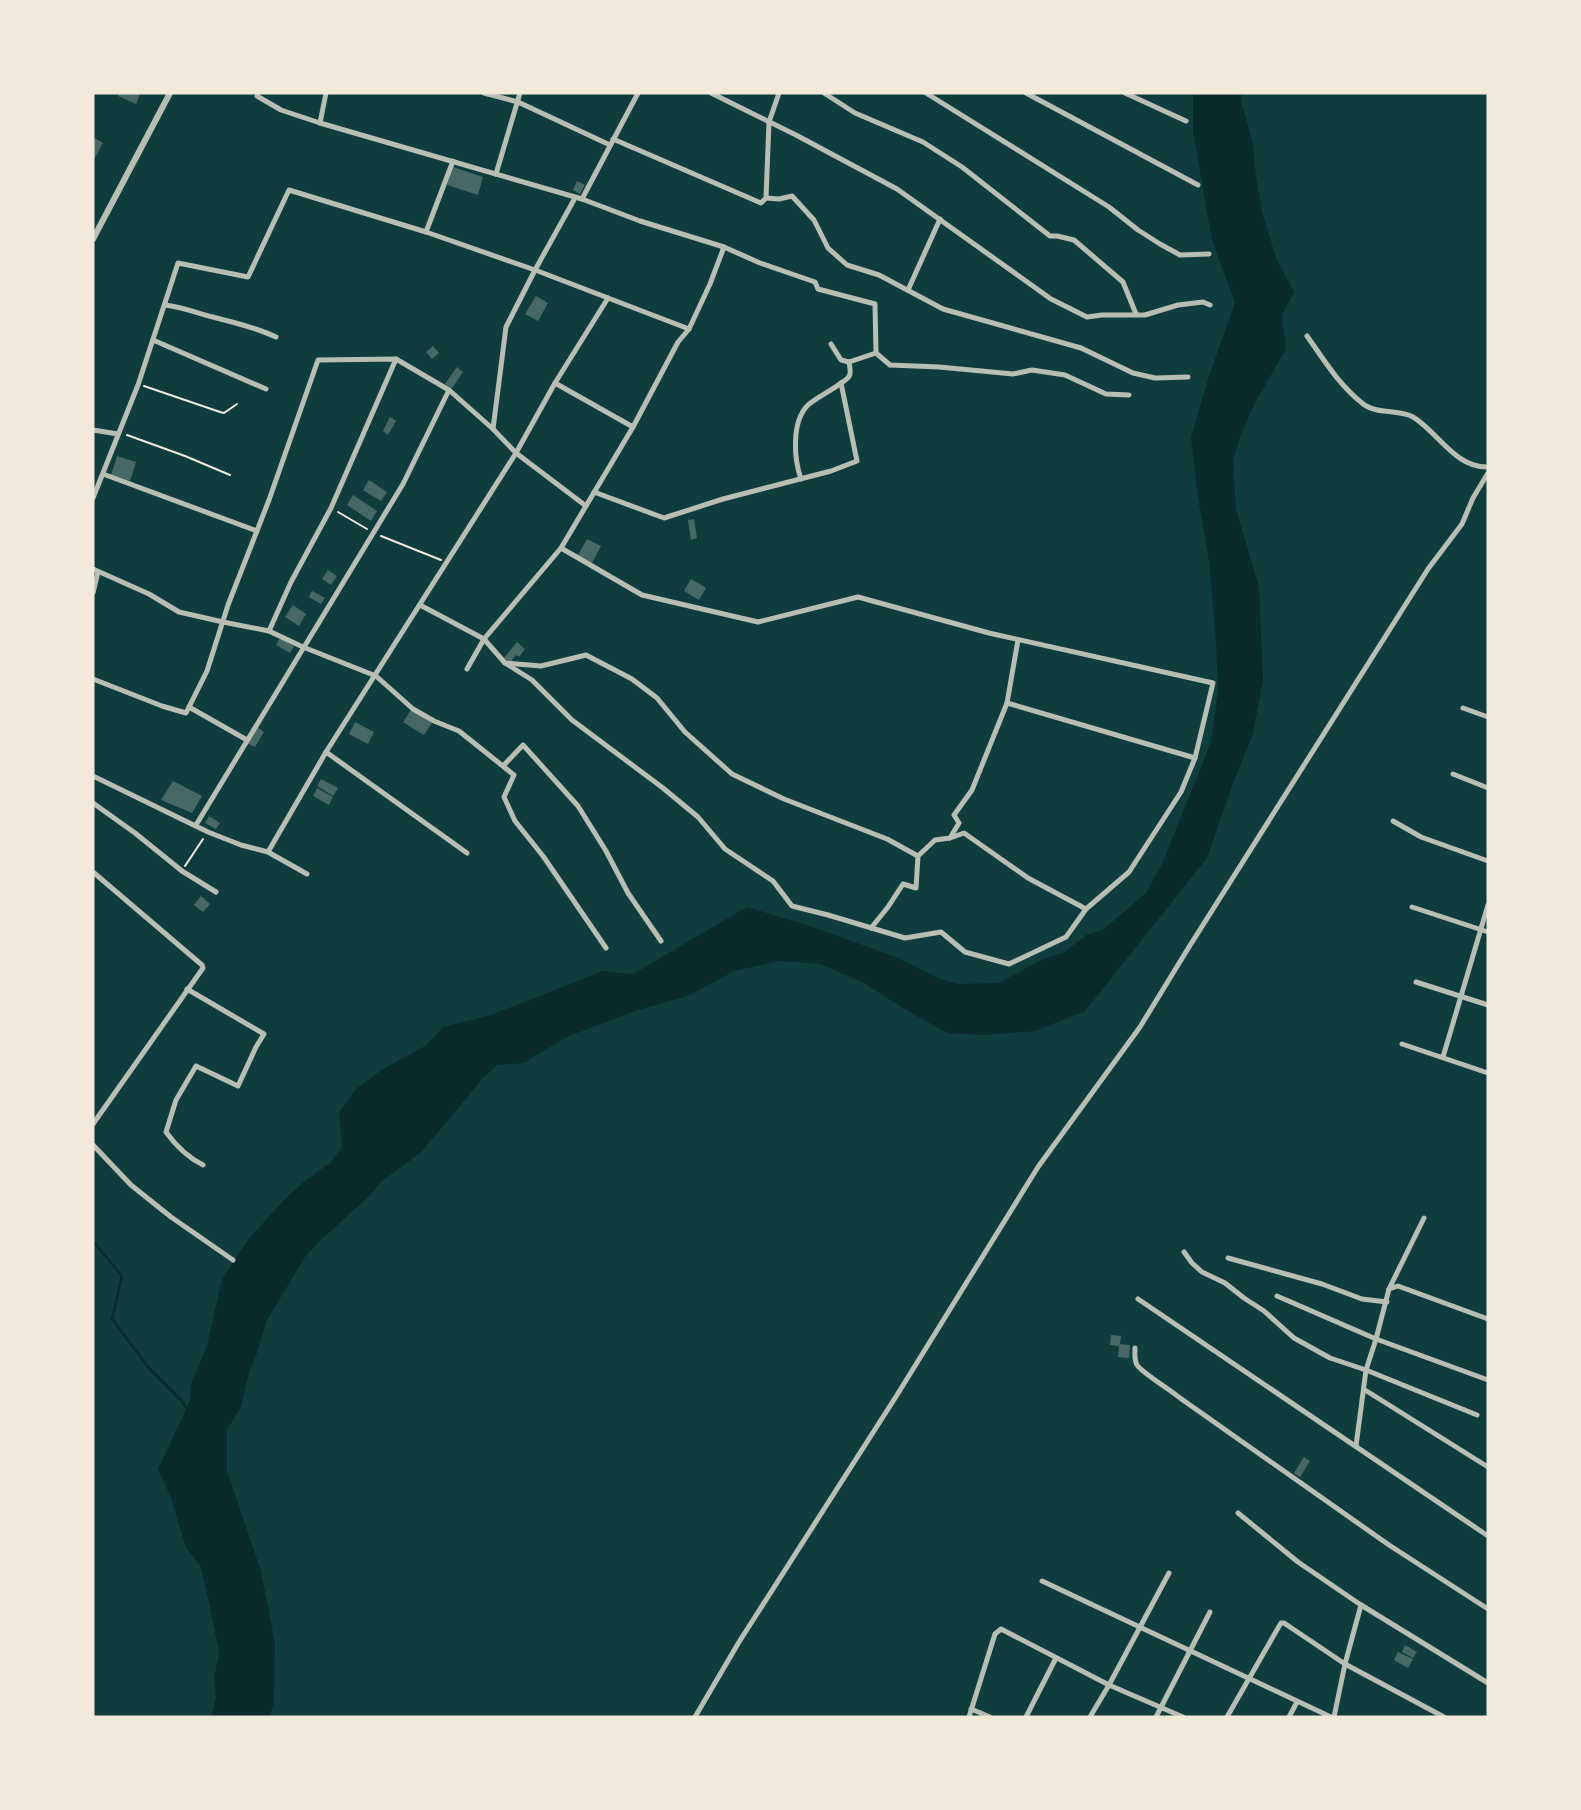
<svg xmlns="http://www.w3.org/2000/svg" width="1581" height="1810" viewBox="0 0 1581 1810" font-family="'Source Serif 4',serif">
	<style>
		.water { fill: #0a2a2b }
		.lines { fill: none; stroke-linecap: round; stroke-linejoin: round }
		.stream { stroke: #0a2a2b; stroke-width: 2.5 }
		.building { fill: #486865 }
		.path { stroke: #f1e9da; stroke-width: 2 }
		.minor { stroke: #b8beb3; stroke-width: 5 }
		.tertiary { stroke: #b8beb3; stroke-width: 6 }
	</style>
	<rect width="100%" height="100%" fill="#0f3d3e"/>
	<path class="water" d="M1193,93H1242L1241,101L1252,140L1256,176L1262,211L1276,258L1294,292L1282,315L1286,349L1256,401L1241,434L1233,460L1236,509L1259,587L1263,680L1253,734L1232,786L1207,858L1085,1011L1035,1031L984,1035L947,1033L903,1008L864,983L820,964L780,961L734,971L690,995L638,1010L569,1036L523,1063L497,1065L481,1080L451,1117L420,1153L382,1181L368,1197L323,1238L305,1257L266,1322L257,1353L249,1373L241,1407L227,1430V1471L261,1571L275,1643L274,1701L270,1717H211L216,1698L214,1678L219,1653L208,1598L200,1565L186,1548L171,1498L158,1469L190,1401L191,1384L207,1346L222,1279L250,1237L287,1197L306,1180L330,1163L342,1147L339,1112L356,1089L383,1069L425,1046L443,1027L488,1016L603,971L633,974L747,907L807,925L896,957L940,979L959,984L999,983L1041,960L1063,953L1088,934L1103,930L1146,893L1162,864L1211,742L1218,692L1216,641L1209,561L1197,492L1191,437L1210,373L1235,303L1212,240L1193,132Z"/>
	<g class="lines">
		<path class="stream" d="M93,1241L122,1276L112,1319L148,1367L181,1400L188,1411"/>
	</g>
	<g class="building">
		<path d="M119,93H137L140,94L136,104L118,96Z"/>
		<path d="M93,137L103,143L93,161Z"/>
		<path d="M453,167L483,177L478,195L447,185Z"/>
		<path d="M577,181L585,185L580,194L573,190Z"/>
		<path d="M536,296L548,303L538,321L525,314Z"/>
		<path d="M433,346L439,353L432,359L426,352Z"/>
		<path d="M457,367L463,372L452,388L445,384Z"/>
		<path d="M390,417L396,421L388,435L383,431Z"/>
		<path d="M117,456L136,462L130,481L111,475Z"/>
		<path d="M369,480L387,492L381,501L363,490Z"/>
		<path d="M353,495L377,511L371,521L347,505Z"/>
		<path d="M694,519L697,538L691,540L688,520Z"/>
		<path d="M587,539L601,546L592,563L578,555Z"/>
		<path d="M328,570L337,576L331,585L322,579Z"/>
		<path d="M691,579L706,588L699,600L684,591Z"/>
		<path d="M312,591L325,598L321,604L309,597Z"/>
		<path d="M293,605L306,614L299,626L285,617Z"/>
		<path d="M280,638L294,646L290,653L276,645Z"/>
		<path d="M517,642L525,649L519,657L516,655L510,663L504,658Z"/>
		<path d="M411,710L432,723L424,735L403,722Z"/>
		<path d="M355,722L374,732L368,744L349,734Z"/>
		<path d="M257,727L264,732L255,747L247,743Z"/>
		<path d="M321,779L338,788L333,796L317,786Z"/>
		<path d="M173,781L202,796L192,813L161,800Z"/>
		<path d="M317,788L333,797L329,805L313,796Z"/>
		<path d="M209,816L220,823L216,829L205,823Z"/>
		<path d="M201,896L210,904L203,912L194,905Z"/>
		<path d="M1111,1335L1121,1336L1120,1344L1130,1345L1129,1358L1118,1357L1119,1346L1110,1345Z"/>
		<path d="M1304,1457L1310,1461L1300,1477L1294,1473Z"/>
		<path d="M1405,1645L1417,1652L1413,1658L1402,1652Z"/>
		<path d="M1398,1652L1413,1659L1408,1668L1394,1660Z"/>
	</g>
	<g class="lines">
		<g class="path">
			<path d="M144,386L220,412L224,413L237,404"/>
			<path d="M127,435L185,456L230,475"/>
			<path d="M338,512L367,529"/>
			<path d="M381,536L441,560"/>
			<path d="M185,866L203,839"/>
		</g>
		<g class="minor">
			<path d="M484,93L518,102L610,145"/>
			<path d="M711,93L796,135L897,189L1051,299L1087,317L1102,315H1145L1178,305L1203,302L1210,305"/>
			<path d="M824,93L855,113L923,142L962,167L1050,236H1057L1074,240L1123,282L1136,314"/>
			<path d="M926,93L1109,207L1138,230L1160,244L1180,255L1209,254"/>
			<path d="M1026,93L1198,185"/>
			<path d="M1125,93L1186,121"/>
			<path d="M257,96L281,110L320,123L582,199L640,221L724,247L760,263L815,282L818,289L875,304L876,353L849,362L841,360L831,344"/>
			<path d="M320,123L326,93"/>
			<path d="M613,139L761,203L766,198L769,122L779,93"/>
			<path d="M496,174L520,93"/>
			<path d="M766,198L779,199L792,196L814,220L828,248L847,265L879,275L943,309L1081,348L1133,373L1155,378L1188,377"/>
			<path d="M582,199L638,93"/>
			<path d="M426,232L453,161"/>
			<path d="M908,290L940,219"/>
			<path d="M165,305C182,307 197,313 213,317C235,323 255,327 276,337"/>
			<path d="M1307,336C1324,360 1339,385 1362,403C1376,415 1399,409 1413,417C1438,432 1455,468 1488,467"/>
			<path d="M153,340L266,389"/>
			<path d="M876,353L890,365L939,367L1013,374L1032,370L1065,375L1106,394L1129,395"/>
			<path d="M555,383L633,427"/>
			<path d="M493,429L506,327L535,270L575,198"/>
			<path d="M93,430L118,434"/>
			<path d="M103,474L257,531"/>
			<path d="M801,479C794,459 791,422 808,405C817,397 831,391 841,383"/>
			<path d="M594,492L664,518L723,499L831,471L857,461L841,383C852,377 851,373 849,362"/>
			<path d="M93,498L138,385L178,263L248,277L289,190L426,232L535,270L689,329"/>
			<path d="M93,569L149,594L179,612L223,622L269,631L303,647L376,676L413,709L434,721L459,731L514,775L504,797L515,821L543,856L606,948"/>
			<path d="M93,593L98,572"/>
			<path d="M420,605L484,639L505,663L541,666L586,655L632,679L657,698L685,732L732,774L784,799L887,839L918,856"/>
			<path d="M269,631L291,582L331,508L396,359"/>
			<path d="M505,663L532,680L572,720L663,788L698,817L725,849L773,881L792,906L828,915L905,938L941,932L965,952L1009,964L1066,937L1086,909L1129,872L1181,792L1195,758L1213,683L989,633L858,597L758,622L642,595L561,548"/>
			<path d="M467,669L484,639L561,548L633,427L678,342L689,329L710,284L724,247"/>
			<path d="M93,679L162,706L186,713L207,671L228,605L269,500L318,360L396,359L449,390L493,429L516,453L586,506"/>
			<path d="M1007,703L1195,758"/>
			<path d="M189,707L247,740"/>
			<path d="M1463,708L1488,717"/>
			<path d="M326,752L467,853"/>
			<path d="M503,766L523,745L578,806L606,851L628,893L661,941"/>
			<path d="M1453,774L1488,788"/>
			<path d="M93,776L208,832L241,845L268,852L307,874"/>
			<path d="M93,803L135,833L182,871L216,892"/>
			<path d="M1393,821L1421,837L1488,861"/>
			<path d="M196,825L403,484L449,390"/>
			<path d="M950,838L964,833L1028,878L1086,909"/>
			<path d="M268,852L326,752L516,453L555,383L608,298"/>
			<path d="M93,872L202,965L203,968L93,1124"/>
			<path d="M1412,907L1488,932"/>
			<path d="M871,928L888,907L903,884L916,888L918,856L935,840L950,838L959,823L954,815L972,790L1007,703L1018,640"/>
			<path d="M1416,982L1488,1005"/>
			<path d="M187,989L264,1034L256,1047L238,1086L196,1066L176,1100L166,1132C176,1146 187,1157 203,1165"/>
			<path d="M1402,1044L1488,1073"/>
			<path d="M1443,1057L1488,905"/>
			<path d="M93,1145L131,1185L171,1217L233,1260"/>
			<path d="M1184,1252L1192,1263L1202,1272L1225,1283L1244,1298L1264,1311L1294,1338L1330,1358L1366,1370L1477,1415"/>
			<path d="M1228,1258L1322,1284L1362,1299L1387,1302"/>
			<path d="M1389,1289L1424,1218"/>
			<path d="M1277,1296L1376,1339L1488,1380"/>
			<path d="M1138,1299L1488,1536"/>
			<path d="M1135,1348C1135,1353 1134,1360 1137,1365C1142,1373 1171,1390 1180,1398L1389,1545L1488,1609"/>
			<path d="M1365,1390L1488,1467"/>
			<path d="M1356,1446L1366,1370L1376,1339L1389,1289L1398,1286L1488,1319"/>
			<path d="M1238,1513L1298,1562L1361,1605L1488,1683"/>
			<path d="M1042,1581L1331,1717"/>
			<path d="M971,1709L990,1717"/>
			<path d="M695,1717L739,1642L897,1395L1038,1167L1140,1027L1189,947L1428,569L1462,524L1473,498L1488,473"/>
			<path d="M969,1717L995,1634L1001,1629L1109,1685L1183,1717"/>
			<path d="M1026,1717L1056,1658"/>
			<path d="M1090,1717L1109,1685L1169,1573"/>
			<path d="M1156,1717L1210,1612"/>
			<path d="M1227,1717L1278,1628L1281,1623H1284L1345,1664L1444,1717"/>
			<path d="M1289,1717L1297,1702"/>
			<path d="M1334,1717L1345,1664L1361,1605"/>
		</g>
		<path class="tertiary" d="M93,239L170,93"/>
	</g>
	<rect width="1581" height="1810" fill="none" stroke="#f1e9da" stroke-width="189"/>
</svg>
